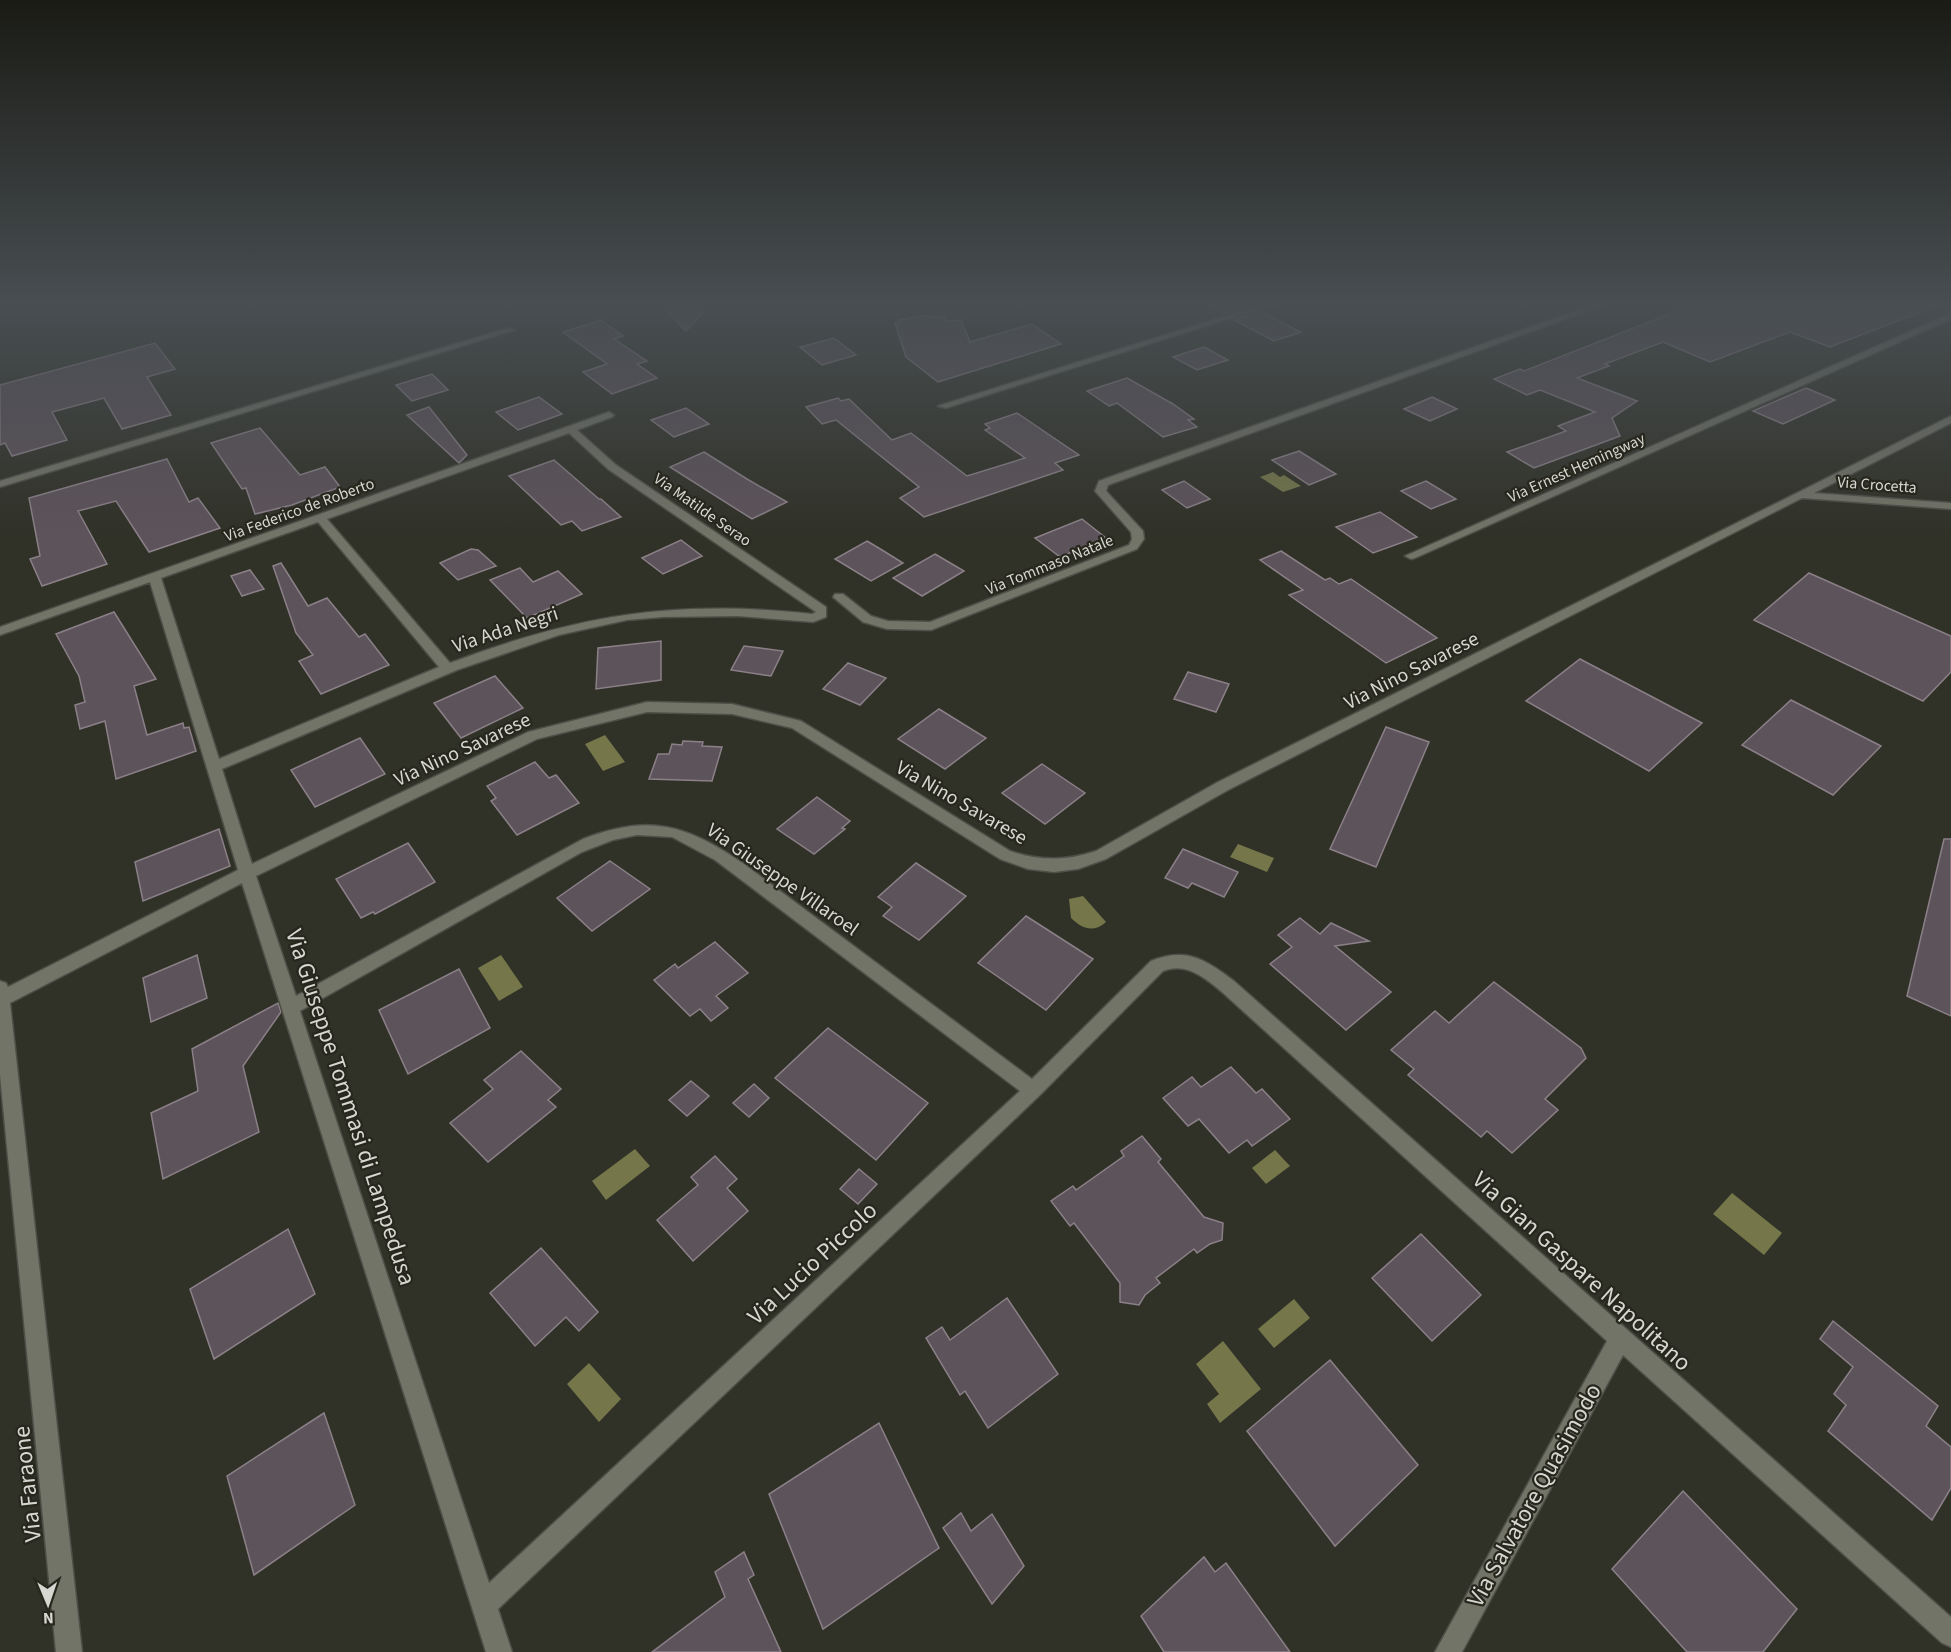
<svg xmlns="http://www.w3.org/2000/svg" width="1951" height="1652" viewBox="0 0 1951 1652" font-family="'Source Sans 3',sans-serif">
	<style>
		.water { fill: #75774a }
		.building { fill: #5d535a; stroke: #8b8088; stroke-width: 1.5 }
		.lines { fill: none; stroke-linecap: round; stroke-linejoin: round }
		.minor-casing { stroke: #4d4e46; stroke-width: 3 }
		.minor { fill: #737468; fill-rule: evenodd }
		.labels { text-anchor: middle; stroke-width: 4.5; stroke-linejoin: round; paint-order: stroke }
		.far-street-label { font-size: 16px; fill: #d6d7d0; stroke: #27271d }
		.street-label { font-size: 20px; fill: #d6d7d0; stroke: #27271d }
		.near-street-label { font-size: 24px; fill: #d6d7d0; stroke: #27271d }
	</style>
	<rect width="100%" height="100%" fill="#303127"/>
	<g class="water">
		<path d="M1273,472L1280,477L1284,475L1301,486L1283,492L1260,477Z"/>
		<path d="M605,735L625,762L603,771L585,744Z"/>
		<path d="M1238,844L1274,858L1267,872L1230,857Z"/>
		<path d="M1083,896L1106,922C1094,933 1082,929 1071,918L1069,899Z"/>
		<path d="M501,955L523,987L499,1001L478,968Z"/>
		<path d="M635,1149L650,1166L606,1200L592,1181Z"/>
		<path d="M1275,1150L1290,1166L1266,1184L1252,1168Z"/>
		<path d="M1732,1193L1782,1233L1764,1255L1713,1214Z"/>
		<path d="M1294,1299L1310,1318L1274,1348L1258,1329Z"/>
		<path d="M1223,1341L1261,1389L1220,1423L1207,1404L1219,1394L1196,1364Z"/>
		<path d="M589,1363L621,1399L599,1422L567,1384Z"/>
	</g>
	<g class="building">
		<path d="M690,302H712L686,331L665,309Z"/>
		<path d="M1202,302H1245L1251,305L1224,314Z"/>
		<path d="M1700,302H1806L1808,312L1834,303L1859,312L1861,302L1942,304L1830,347L1790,332L1710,362L1663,342L1605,364L1609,366L1577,378L1637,401L1612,418L1620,436L1534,468L1507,452L1566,431L1558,426L1595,412L1540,390L1527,395L1494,379L1520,369L1524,371Z"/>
		<path d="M1261,311L1277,320L1301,332L1274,341L1234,320Z"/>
		<path d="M921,316L945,317L947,321L961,320L970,342L1032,324L1061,344L938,382L906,357L895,323H900L899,320Z"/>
		<path d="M601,320L623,336L614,339L647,361L637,364L657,378L612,394L583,372L607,364L563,332Z"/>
		<path d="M834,338L856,355L822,365L800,347Z"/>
		<path d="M155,343L175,369L147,377L171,415L122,429L104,398L52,412L67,440L12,456L5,443L0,445V385Z"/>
		<path d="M1204,347L1228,360L1197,370L1173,357Z"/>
		<path d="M432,374L448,390L412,401L396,385Z"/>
		<path d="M1127,378L1173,404L1194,419L1188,420L1197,427L1163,437L1117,403L1109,406L1087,391Z"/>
		<path d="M1806,388L1835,400L1783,424L1753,411Z"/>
		<path d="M539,397L562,414L518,430L496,412Z"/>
		<path d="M1432,397L1457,409L1430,421L1404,409Z"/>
		<path d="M838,398L841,401L849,399L892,440L911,433L967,476L1025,458L985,430L990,428L985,424L1017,413L1079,455L1055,463L1063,470L924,517L900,498L919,487L836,420L822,424L806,407Z"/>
		<path d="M429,407L467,455L459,463L407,415Z"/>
		<path d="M686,408L709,424L674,437L651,420Z"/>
		<path d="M260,428L300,475L325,467L340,487L292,505L255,514L246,488L242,489L211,443Z"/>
		<path d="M1299,451L1336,474L1309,485L1272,460Z"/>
		<path d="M704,452L747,479L787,502L752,519L670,467Z"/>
		<path d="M167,459L189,502L198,498L220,528L149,552L116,501L78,511L107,564L42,586L30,559L40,556L29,498Z"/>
		<path d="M554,460L599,499H601L621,517L582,531L572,521L561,525L509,476Z"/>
		<path d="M1184,481L1210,499L1187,508L1162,490Z"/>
		<path d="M1426,481L1456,499L1431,509L1401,491Z"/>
		<path d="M1380,512L1417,537L1373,553L1336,527Z"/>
		<path d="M1082,519L1106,538L1060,557L1035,538Z"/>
		<path d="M681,540L702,556L663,574L642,558Z"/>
		<path d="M867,541L882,550L903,563L871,581L835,559Z"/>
		<path d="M471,549L478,550L496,566L458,580L440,563Z"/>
		<path d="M1281,551L1325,580L1330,578L1339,584L1351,579L1437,638L1386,663L1289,595L1303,590L1260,560Z"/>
		<path d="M935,554L964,571L922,596L893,578Z"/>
		<path d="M281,563L308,606L327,598L359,637L365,634L389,665L321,694L299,661L313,655L296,633L273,566Z"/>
		<path d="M520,568L533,582L558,571L582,594L527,618L490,580Z"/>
		<path d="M250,570L264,589L242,596L231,576Z"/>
		<path d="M1809,573L1951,636V672L1923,701L1754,620Z"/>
		<path d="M114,612L156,679L134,686L147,735L183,723L184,728L189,727L196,751L116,779L105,721L80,729L75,705L85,702L79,676L56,634Z"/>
		<path d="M661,641V680L596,689L598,648Z"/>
		<path d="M744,646L783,651L771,676L731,670Z"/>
		<path d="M1580,659L1702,723L1649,771L1526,701Z"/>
		<path d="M848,663L886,678L860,705L823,689Z"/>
		<path d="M1188,672L1229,684L1216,712L1174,699Z"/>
		<path d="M495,676L523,708L461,738L434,703Z"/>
		<path d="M1791,700L1881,746L1833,795L1742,745Z"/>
		<path d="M939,709L986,738L945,769L898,739Z"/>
		<path d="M1386,727L1429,742L1376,867L1330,849Z"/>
		<path d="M360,738L385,774L315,807L291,770Z"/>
		<path d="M683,741L703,742L702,746L722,747L712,781L649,779L658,754H669L672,744L682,745Z"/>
		<path d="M535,762L549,778L556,775L579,803L517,835L491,801L496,798L487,786Z"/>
		<path d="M1042,764L1085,793L1045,824L1002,793Z"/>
		<path d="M817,797L850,821L842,828L845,829L814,854L777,829Z"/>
		<path d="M219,829L230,866L143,901L135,862Z"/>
		<path d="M1944,839H1951V1016L1907,996Z"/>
		<path d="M408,843L435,882L375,914L373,912L361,918L336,879Z"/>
		<path d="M1183,849L1238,872L1224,897L1192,883L1188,888L1165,878Z"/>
		<path d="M610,861L650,889L592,931L557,898Z"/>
		<path d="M916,863L966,896L919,940L883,916L892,907L878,897Z"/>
		<path d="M1026,916L1093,959L1046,1010L978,963Z"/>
		<path d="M1300,918L1320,934L1331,923L1369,941L1335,946L1391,992L1346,1030L1270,964L1292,947L1278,935Z"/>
		<path d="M715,942L748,973L716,996L728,1008L711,1021L700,1009L690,1016L654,980L675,964L678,968Z"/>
		<path d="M197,955L207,998L151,1022L143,978Z"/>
		<path d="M459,969L490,1028L408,1074L379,1010Z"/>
		<path d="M1494,982L1581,1048L1586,1058L1545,1099L1558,1110L1512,1153L1487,1131L1481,1137L1408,1075L1414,1069L1391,1050L1435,1011L1449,1023Z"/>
		<path d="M278,1003L281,1012L243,1066L259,1132L163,1179L151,1113L198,1091L192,1049Z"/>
		<path d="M828,1028L928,1103L876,1160L775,1078Z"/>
		<path d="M521,1051L561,1089L548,1100L556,1107L488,1162L450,1123L493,1089L484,1080Z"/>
		<path d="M1231,1067L1256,1093L1262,1089L1290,1119L1252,1146L1247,1140L1229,1153L1199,1119L1188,1126L1163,1098L1192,1077L1201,1087Z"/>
		<path d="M691,1081L709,1096L687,1116L669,1100Z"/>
		<path d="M754,1084L769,1098L749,1117L733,1103Z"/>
		<path d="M1142,1136L1161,1159L1158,1162L1204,1217L1223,1223L1222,1240L1210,1244L1197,1253L1194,1249L1156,1278L1160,1283L1145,1295L1139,1305L1120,1302V1283L1074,1223L1070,1226L1051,1201L1073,1186L1076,1190L1124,1156L1121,1151Z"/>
		<path d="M715,1156L737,1179L727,1188L748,1211L693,1261L657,1220L698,1185L691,1177Z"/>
		<path d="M859,1169L877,1184L858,1204L840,1189Z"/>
		<path d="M288,1229L315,1294L214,1359L190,1289Z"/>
		<path d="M1421,1234L1481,1295L1432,1341L1372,1278Z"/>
		<path d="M541,1248L598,1312L579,1331L566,1317L535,1346L490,1293Z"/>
		<path d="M1007,1298L1058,1374L988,1428L965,1391L960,1395L926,1338L942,1327L950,1340Z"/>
		<path d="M1833,1321L1938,1406L1926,1426L1951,1447V1488L1932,1520L1828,1431L1846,1405L1834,1394L1853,1367L1820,1339Z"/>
		<path d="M1330,1360L1418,1465L1335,1546L1247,1431Z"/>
		<path d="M324,1413L355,1505L254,1575L227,1476Z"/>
		<path d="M879,1423L939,1548L823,1629L769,1494Z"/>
		<path d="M1683,1491L1797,1609L1763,1652H1687L1612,1569Z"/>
		<path d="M961,1513L971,1531L992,1514L1024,1566L992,1604L943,1528Z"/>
		<path d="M744,1552L754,1575L748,1579L781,1652H652L725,1597L715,1572Z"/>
		<path d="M1204,1557L1215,1572L1226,1563L1290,1652H1164L1141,1616Z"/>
	</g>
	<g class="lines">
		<g class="minor-casing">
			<g id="minor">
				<path d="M1269,302H1283L946,408L938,406Z"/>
				<path d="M1600,302H1613L1108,485L1106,491L1143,531L1144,539L1137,549L931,630L887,629L863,622L833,597L835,594H843L871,616L888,621L930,622L1129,545L1132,539L1131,532L1095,491L1099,481Z"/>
				<path d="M1951,313V319L1415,558L1411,559L1405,556Z"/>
				<path d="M508,328L515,330L0,487V481Z"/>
				<path d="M609,412L614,415L612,417L577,430L616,465L826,607V617L813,622L738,616L663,617L627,620L559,635L457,670L222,769L252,864L528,732L647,702L732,704L801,721L1010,851C1040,861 1066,861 1096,851L1218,782L1951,416V423L1814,493L1951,503V509L1802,498L1228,790L1106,859L1078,869L1054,872L1028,869L1000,859L792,728L732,714L647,712L537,739L256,876L296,996L583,839C650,813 687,825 744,864L1032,1079L1151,961C1186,947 1205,959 1234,981L1951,1617V1647L1942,1643L1623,1355L1462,1652H1435L1607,1341L1222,992C1204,977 1186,962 1163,971L1039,1096L498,1609L512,1652H486L242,883L10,1003L82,1652H56L0,1075V981L6,983L8,987L238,870L150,582L0,635V627ZM569,433L608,469L816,612L812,614C674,599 578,615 450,663L327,519ZM318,522L439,667L219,759L161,578ZM637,835L672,837L715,860L1020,1091L489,1583L300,1011L582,852L613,840Z"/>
			</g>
		</g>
		<use href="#minor" class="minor"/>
	</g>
	<linearGradient id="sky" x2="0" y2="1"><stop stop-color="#1a1b15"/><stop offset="0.57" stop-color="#484e52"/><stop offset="1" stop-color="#484e52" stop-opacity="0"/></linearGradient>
	<rect width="1951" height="534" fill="url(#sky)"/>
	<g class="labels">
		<g class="far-street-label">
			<text transform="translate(1576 467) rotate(-24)" y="6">Via Ernest Hemingway</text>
			<text transform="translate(1877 484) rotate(4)" y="6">Via Crocetta</text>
			<text transform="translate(299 509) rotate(-20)" y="6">Via Federico de Roberto</text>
			<text transform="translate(703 509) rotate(35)" y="6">Via Matilde Serao</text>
			<text transform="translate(1049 564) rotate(-22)" y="6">Via Tommaso Natale</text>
		</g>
		<g class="street-label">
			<text transform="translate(505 629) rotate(-18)" y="7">Via Ada Negri</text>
			<text transform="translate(1411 670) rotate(-27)" y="7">Via Nino Savarese</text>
			<text transform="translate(462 749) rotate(-25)" y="7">Via Nino Savarese</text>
			<text transform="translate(962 802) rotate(30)" y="7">Via Nino Savarese</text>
			<text transform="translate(783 879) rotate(35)" y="7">Via Giuseppe Villaroel</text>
		</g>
		<g class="near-street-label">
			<text transform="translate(351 1107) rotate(72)" y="8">Via Giuseppe Tommasi di Lampedusa</text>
			<text transform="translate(812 1263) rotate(-43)" y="8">Via Lucio Piccolo</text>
			<text transform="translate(1582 1271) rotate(42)" y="8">Via Gian Gaspare Napolitano</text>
			<text transform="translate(27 1484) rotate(-96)" y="8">Via Faraone</text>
			<text transform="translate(1534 1495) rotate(-61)" y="8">Via Salvatore Quasimodo</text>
		</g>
	</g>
	<g transform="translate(48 1604) rotate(178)" stroke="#27271d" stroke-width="4.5" paint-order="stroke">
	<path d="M0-4.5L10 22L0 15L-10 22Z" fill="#d6d7d0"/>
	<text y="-9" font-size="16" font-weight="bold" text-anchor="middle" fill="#d6d7d0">N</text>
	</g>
</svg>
